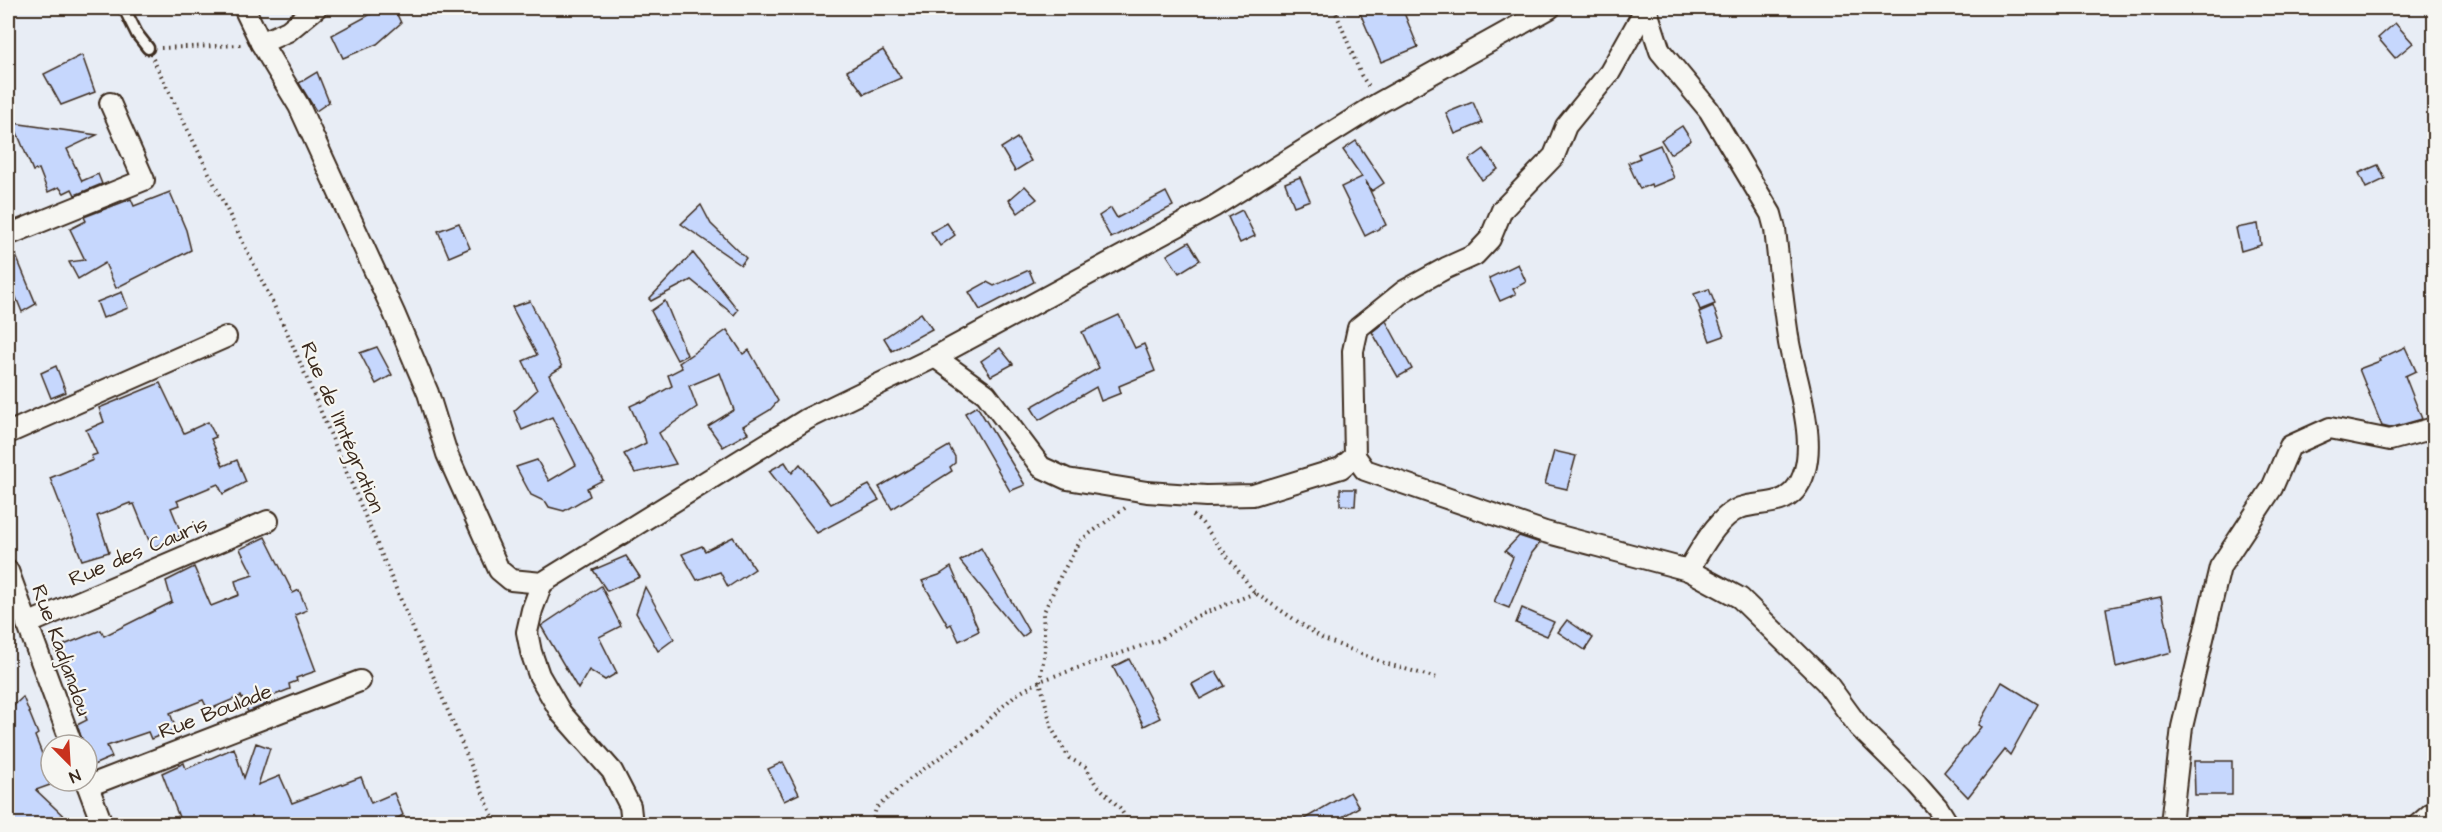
<svg xmlns="http://www.w3.org/2000/svg" width="2442" height="832" viewBox="0 0 2442 832" font-family="'Architects Daughter',sans-serif">
	<style>
		.building { fill: #c6d7fd; stroke: #3b2a1e; stroke-width: 1.5 }
		.lines { fill: none; stroke-linecap: round; stroke-linejoin: round }
		.service-casing { stroke: #3b2a1e; stroke-width: 15 }
		.minor-casing { stroke: #3b2a1e; stroke-width: 24 }
		.path { stroke: #3b2a1e; stroke-width: 4; stroke-dasharray: 1.5 4.5; stroke-linecap: butt }
		.service { stroke: #f6f6f2; stroke-width: 10 }
		.minor { stroke: #f6f6f2; stroke-width: 20 }
		.labels { text-anchor: middle; stroke-width: 4.5; stroke-linejoin: round; paint-order: stroke }
		.street-label { font-size: 21px; fill: #3b2a1e; stroke: #f6f6f2 }
	</style>
	<rect width="100%" height="100%" fill="#e8edf5"/>
	<filter id="ink" filterUnits="userSpaceOnUse"><feTurbulence type="fractalNoise" baseFrequency=".0167" numOctaves="2"/><feDisplacementMap in="SourceGraphic" scale="12" xChannelSelector="R" yChannelSelector="G"/><feConvolveMatrix kernelMatrix="1 2 1 2 8 2 1 2 1" color-interpolation-filters="sRGB"/></filter>
	<g filter="url(#ink)">
		<g class="building">
			<path d="M382,8H394L401,23L377,44L343,58L332,35Z"/>
			<path d="M1358,8H1402L1418,47L1381,62Z"/>
			<path d="M2395,23L2413,43L2395,58L2378,38Z"/>
			<path d="M883,50L901,78L864,94L847,71Z"/>
			<path d="M82,55L95,92L61,105L44,74Z"/>
			<path d="M317,72L329,102L316,111L299,83Z"/>
			<path d="M1473,102L1482,123L1455,134L1446,113Z"/>
			<path d="M13,123L97,135L67,149L82,181L98,174L102,184L75,195L72,189L64,193L59,187L48,192L39,169L33,171Z"/>
			<path d="M1682,126L1691,140L1670,154L1661,140Z"/>
			<path d="M1017,138L1031,161L1015,171L1001,148Z"/>
			<path d="M1356,141L1384,183L1372,191L1365,180L1386,225L1365,236L1341,187L1362,177L1343,150Z"/>
			<path d="M1660,145L1674,178L1652,187L1651,184L1640,189L1628,163L1640,158L1638,154Z"/>
			<path d="M1484,149L1498,169L1482,180L1469,160Z"/>
			<path d="M2378,165L2385,179L2366,188L2359,173Z"/>
			<path d="M1300,177L1310,200L1294,206L1285,183Z"/>
			<path d="M1025,186L1037,199L1018,213L1009,200Z"/>
			<path d="M170,192L186,230L191,250L116,288L105,263L78,279L69,262L85,260L70,229L86,221L84,217L131,199L134,206Z"/>
			<path d="M1166,192L1173,206L1111,238L1099,216L1111,208L1117,218Z"/>
			<path d="M701,205L711,224L746,258L741,265L681,224Z"/>
			<path d="M1242,210L1255,236L1240,243L1228,217Z"/>
			<path d="M459,223L470,248L449,257L438,231Z"/>
			<path d="M947,223L955,235L940,246L931,232Z"/>
			<path d="M2258,224L2261,245L2241,251L2236,228Z"/>
			<path d="M1189,242L1200,260L1179,273L1167,255Z"/>
			<path d="M12,246L36,304L22,312L8,278V247Z"/>
			<path d="M693,253L738,310L734,315L691,280L651,301L649,299Z"/>
			<path d="M1518,264L1526,282L1513,289L1516,294L1500,301L1489,278Z"/>
			<path d="M1029,270L1034,282L980,310L969,292L987,282L994,286Z"/>
			<path d="M1709,289L1715,304L1700,310L1694,294Z"/>
			<path d="M122,292L128,308L103,318L97,302Z"/>
			<path d="M530,301L562,367L549,375L603,480L587,488L590,496L564,511L549,507L546,502L531,495L516,467L537,460L549,481L576,465L552,417L522,430L514,411L537,390L523,361L537,355L512,307Z"/>
			<path d="M665,301L687,355L677,360L651,311Z"/>
			<path d="M1713,306L1724,336L1710,341L1699,312Z"/>
			<path d="M921,313L932,329L892,351L884,338Z"/>
			<path d="M1119,315L1135,348L1144,344L1155,371L1119,386L1121,393L1101,401L1096,387L1039,420L1031,407L1099,368L1082,332Z"/>
			<path d="M1386,321L1412,369L1398,377L1372,332Z"/>
			<path d="M727,330L743,354L749,350L778,401L770,410L743,426L748,433L723,447L708,426L734,410L720,373L689,386L697,407L659,433L676,464L635,473L624,454L646,443L645,439L630,406L641,401L642,403L672,386L668,375L682,368L679,363Z"/>
			<path d="M377,347L392,375L376,384L360,353Z"/>
			<path d="M2405,347L2416,371L2405,376L2422,419L2390,428L2382,426L2359,369L2380,361L2379,359Z"/>
			<path d="M1000,348L1013,364L991,376L981,361Z"/>
			<path d="M56,366L66,392L51,398L41,373Z"/>
			<path d="M160,383L184,433L208,422L216,437L211,439L223,466L237,460L246,482L223,494L218,484L177,501L179,505L171,508L182,535L152,548L134,504L131,505L130,503L97,516L109,552L82,560L50,478L93,460L91,456L97,454L86,430L104,422L99,408Z"/>
			<path d="M977,406L1025,485L1010,491L965,413Z"/>
			<path d="M949,446L955,457V463L950,467L952,471L892,509L879,487Z"/>
			<path d="M1554,451L1576,456L1567,489L1545,484Z"/>
			<path d="M785,462L792,473L800,464L831,504L869,485L879,500L817,533L769,471Z"/>
			<path d="M1340,489H1356L1355,506L1340,505Z"/>
			<path d="M1519,536L1540,543L1532,553L1509,608L1494,602L1513,557L1505,551Z"/>
			<path d="M265,537L293,593L299,590L307,610L295,615L316,671L296,678L297,681L289,684L290,689L265,699L267,704L248,712L241,696L208,710L203,700L170,713L176,729L151,739L148,732L107,746L112,757L91,766L87,758V745H84L77,725L87,720L54,649L101,630L104,636L172,602L166,581L194,567L211,606L239,595L235,581L253,575L240,549Z"/>
			<path d="M733,537L755,569L728,587L720,572L697,580L682,554L702,546L705,551Z"/>
			<path d="M981,548L1029,632L1022,637L960,561Z"/>
			<path d="M626,556L640,577L607,591L593,570Z"/>
			<path d="M951,567L979,631L959,641L951,624L948,626L922,581L939,575Z"/>
			<path d="M601,586L621,626L599,637L617,673L605,680L589,670L578,689L541,626Z"/>
			<path d="M645,587L674,639L658,651L636,613Z"/>
			<path d="M2161,597L2172,652L2116,667L2106,608Z"/>
			<path d="M1522,608L1554,622L1547,636L1516,623Z"/>
			<path d="M1567,620L1593,638L1585,650L1558,632Z"/>
			<path d="M1129,659L1160,718L1144,726L1113,667Z"/>
			<path d="M1216,671L1225,686L1200,699L1192,684Z"/>
			<path d="M2002,682L2038,704L2010,755L2005,750L1968,797L1944,772L1981,727L1978,725Z"/>
			<path d="M23,697L38,734L35,736L46,764L42,765L50,785L36,790L73,825H8V711Z"/>
			<path d="M256,743L270,748L258,785L280,776L292,803L361,777L371,803L394,793L403,815L396,819L398,825H182L162,773L184,763L186,769L234,748L244,778Z"/>
			<path d="M2194,761H2232V795H2195Z"/>
			<path d="M783,762L799,794L784,801L768,769Z"/>
			<path d="M1350,792L1359,807L1329,825H1294Z"/>
		</g>
		<g class="lines">
			<g class="service-casing">
				<path id="service" d="M124,8L137,34L148,48"/>
			</g>
			<g class="minor-casing">
				<g id="minor">
					<path d="M244,8L261,43L299,106L394,313L428,393L447,454L499,570L511,580L542,583L532,610L527,632L531,652L539,675L561,713L612,771L630,806L632,824"/>
					<path d="M1646,8L1660,51L1709,110L1771,214L1775,229C1779,267 1783,305 1789,343C1796,382 1824,455 1795,490C1781,507 1759,501 1740,508C1717,517 1701,550 1688,570"/>
					<path d="M261,43L288,31L316,8"/>
					<path d="M8,235L144,180L110,103"/>
					<path d="M935,357L986,394L1041,467L1067,479L1147,492L1206,496L1253,495L1341,468L1355,456L1353,351L1358,328L1404,291L1446,268L1475,255L1490,239L1502,210L1554,156L1566,126L1610,72L1646,8"/>
					<path d="M8,433L226,337"/>
					<path d="M1355,456L1365,470L1545,532L1688,570L1740,598L1826,682L1859,727L1917,784L1938,808L1948,824"/>
					<path d="M8,571L72,745"/>
					<path d="M542,583L807,419L935,357L1213,207L1379,103L1550,8"/>
					<path d="M27,624L268,521"/>
					<path d="M86,781L102,824"/>
					<path d="M88,786L360,681"/>
					<path d="M2171,824L2182,727L2220,567L2272,488L2290,446L2330,428L2390,440L2434,428"/>
					<path d="M2419,824L2434,811"/>
				</g>
			</g>
			<g class="path">
				<path d="M1334,8L1361,75L1369,87"/>
				<path d="M161,48L241,45"/>
				<path d="M153,59L287,332L496,824"/>
				<path d="M1125,508L1081,540L1061,575L1043,614L1045,650L1040,681L1052,729L1069,758L1086,767L1095,783L1120,808L1129,824"/>
				<path d="M1193,515L1202,523L1255,593L1322,638L1384,663L1437,678"/>
				<path d="M872,824L876,808L910,779L977,731L1014,696L1040,681L1159,640L1197,616L1255,593"/>
			</g>
			<use href="#service" class="service"/>
			<use href="#minor" class="minor"/>
		</g>
	</g>
	<g class="labels">
		<g class="street-label">
			<text transform="translate(343 427) rotate(67)" y="7">Rue de l'Intégration</text>
			<text transform="translate(138 551) rotate(-23)" y="7">Rue des Cauris</text>
			<text transform="translate(62 650) rotate(70)" y="7">Rue Kadjandou</text>
			<text transform="translate(215 711) rotate(-21)" y="7">Rue Boulade</text>
		</g>
	</g>
	<rect width="2442" height="832" fill="none" stroke="#f6f6f2" stroke-width="30"/>
	<rect x="15" y="15" width="2412" height="802" fill="none" stroke="#3b2a1e" stroke-width="2" filter="url(#ink)"/>
	<g transform="translate(69 763) rotate(156)"><circle r="28" fill="#f6f6f2" stroke="#aba49d" stroke-width="1.5"/>
	<path d="M0-4.5L10 22L0 15L-10 22Z" fill="#c8321e"/>
	<text y="-9" font-size="16" font-weight="bold" text-anchor="middle" fill="#3b2a1e">N</text>
	</g>
</svg>
